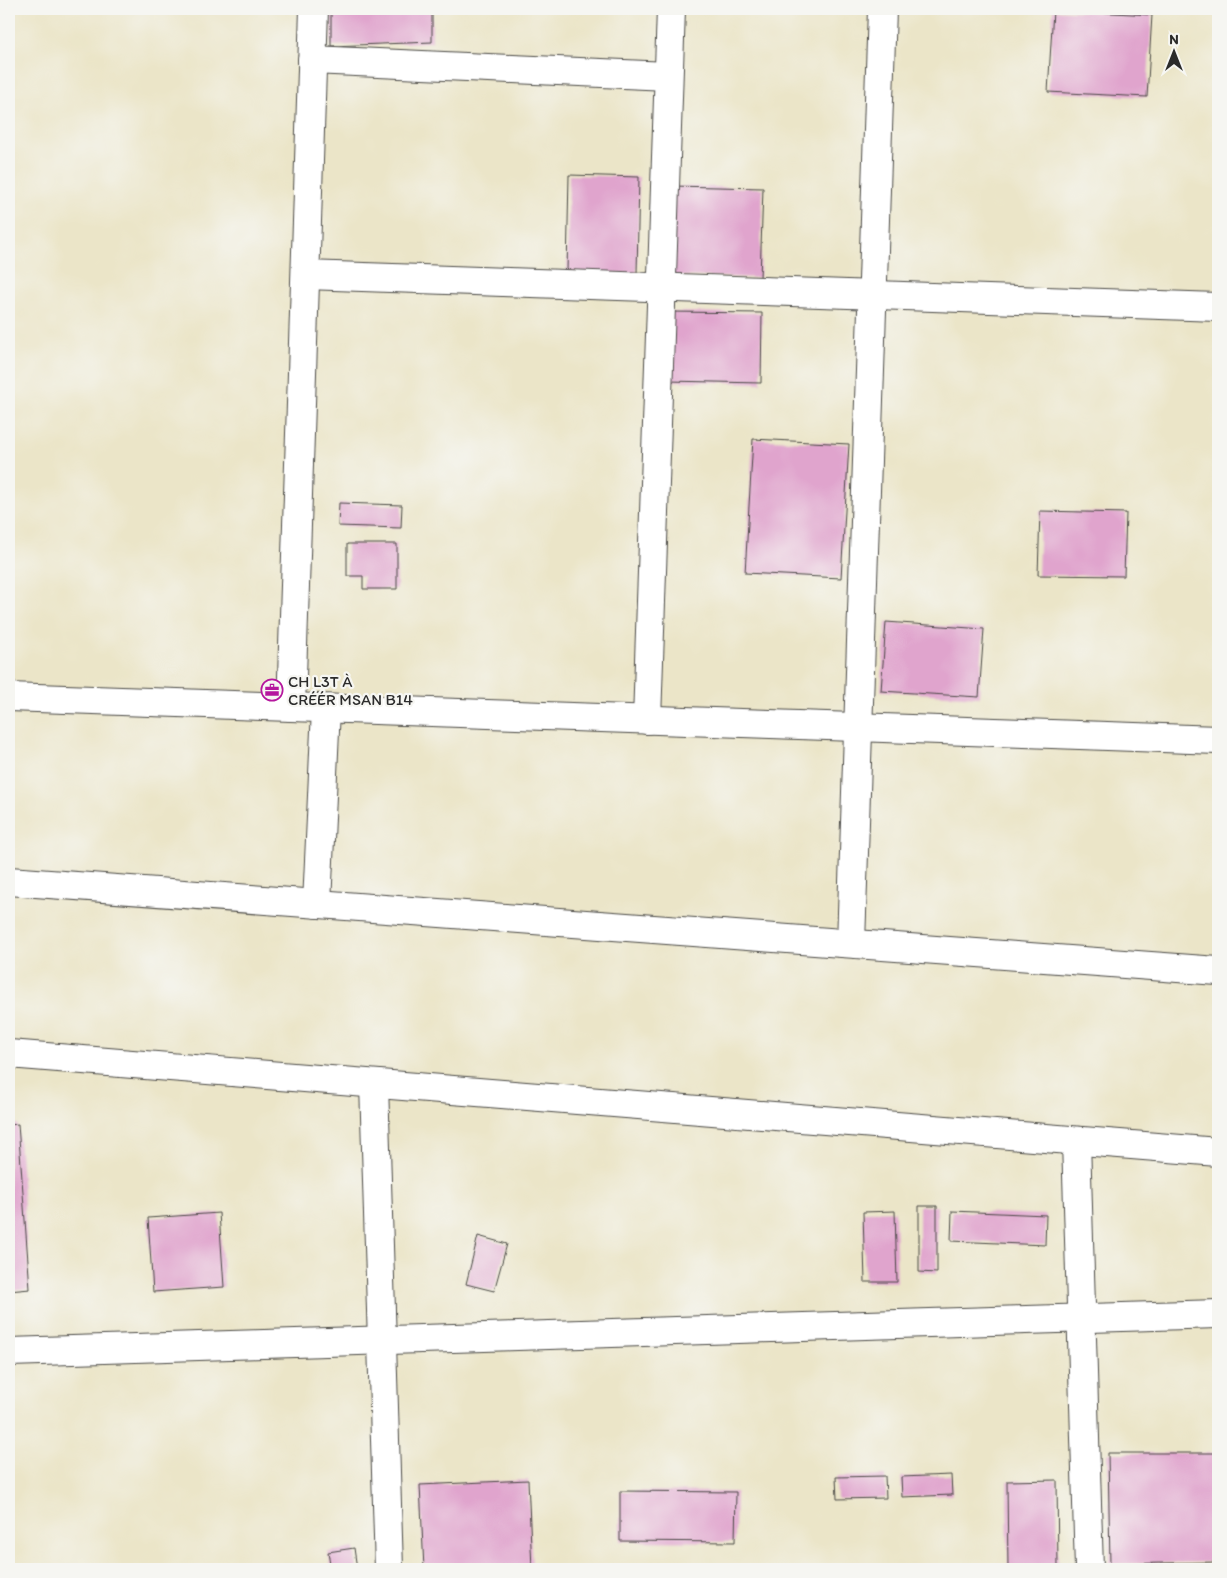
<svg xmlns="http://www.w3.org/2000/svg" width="1227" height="1578" viewBox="0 0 1227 1578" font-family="Itim,sans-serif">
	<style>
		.building { fill: #e0a4cd }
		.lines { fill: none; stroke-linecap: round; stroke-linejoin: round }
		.street-casing { stroke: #484743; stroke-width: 30 }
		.street { stroke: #fff; stroke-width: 28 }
		.labels { text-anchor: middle; stroke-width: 4.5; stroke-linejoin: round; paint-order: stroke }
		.poi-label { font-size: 16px; fill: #2b2b2b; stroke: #f6f6f2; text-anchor: start }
	</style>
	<rect width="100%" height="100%" fill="#f6f6f2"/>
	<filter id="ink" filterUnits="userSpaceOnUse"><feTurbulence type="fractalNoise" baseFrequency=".02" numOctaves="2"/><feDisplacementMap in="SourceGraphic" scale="10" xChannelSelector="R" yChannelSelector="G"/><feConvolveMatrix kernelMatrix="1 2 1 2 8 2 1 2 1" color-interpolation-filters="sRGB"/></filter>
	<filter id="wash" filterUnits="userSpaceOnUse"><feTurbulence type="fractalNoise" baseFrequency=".0096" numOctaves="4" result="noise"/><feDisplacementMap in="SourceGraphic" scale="20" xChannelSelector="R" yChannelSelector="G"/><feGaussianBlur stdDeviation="1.12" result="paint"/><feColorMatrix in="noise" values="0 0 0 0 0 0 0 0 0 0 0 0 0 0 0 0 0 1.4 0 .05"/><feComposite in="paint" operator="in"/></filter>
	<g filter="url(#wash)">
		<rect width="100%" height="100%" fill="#ebe5c8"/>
		<g id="blocks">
			<g class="building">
				<path d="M331,9H432V42L331,46Z"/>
				<path d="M1053,10L1152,15L1147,97L1048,92Z"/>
				<path d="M569,175L639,177L637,274L567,272Z"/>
				<path d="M672,186L763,188L760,278L670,276Z"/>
				<path d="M670,312L762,313L761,383L668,381Z"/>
				<path d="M753,439L849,444L841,578L745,573Z"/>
				<path d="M339,503L402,505L401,528L338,526Z"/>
				<path d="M1040,511L1126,513L1124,576L1038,575Z"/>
				<path d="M347,544H397V589H363V576H347Z"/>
				<path d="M886,622L984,629L979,697L881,691Z"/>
				<path d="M18,1124L30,1289L9,1291V1125Z"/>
				<path d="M919,1206H937V1273L919,1272Z"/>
				<path d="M895,1211L897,1282H865L863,1212Z"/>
				<path d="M952,1211L1046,1215L1045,1245L951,1241Z"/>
				<path d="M219,1213L224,1287L153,1292L148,1218Z"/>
				<path d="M478,1236L507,1244L494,1291L466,1284Z"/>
				<path d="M1108,1453H1218V1562L1110,1564Z"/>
				<path d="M951,1475L952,1495L902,1497L901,1477Z"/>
				<path d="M885,1476L886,1498L837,1499L836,1477Z"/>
				<path d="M528,1480L532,1569H424L420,1485Z"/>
				<path d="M1057,1480L1058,1569H1008L1007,1481Z"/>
				<path d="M620,1491L736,1492L735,1542L620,1541Z"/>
				<path d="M354,1548L357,1569H331L328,1552Z"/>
			</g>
		</g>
	</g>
	<g filter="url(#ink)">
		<use href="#blocks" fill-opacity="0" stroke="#484743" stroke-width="1"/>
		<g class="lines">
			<g class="street-casing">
				<g id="street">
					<path d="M312,60L668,76"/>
					<path d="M306,275L1218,307"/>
					<path d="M9,697L1218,740"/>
					<path d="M291,707L314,9"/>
					<path d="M647,720L671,9"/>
					<path d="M9,881L1218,971"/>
					<path d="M317,904L326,709"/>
					<path d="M851,943L882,9"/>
					<path d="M9,1054L1218,1152"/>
					<path d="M374,1084L389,1569"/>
					<path d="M1076,1141L1089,1569"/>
					<path d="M9,1352L1218,1314"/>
				</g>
			</g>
			<use href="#street" class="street"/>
		</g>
	</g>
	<defs>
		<g id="office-ring" transform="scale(1.125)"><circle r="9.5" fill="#f6f6f2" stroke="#b5179e" stroke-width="1.5"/><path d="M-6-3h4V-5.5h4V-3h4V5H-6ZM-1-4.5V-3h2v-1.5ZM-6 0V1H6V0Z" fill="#b5179e"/></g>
	</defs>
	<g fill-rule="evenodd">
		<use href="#office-ring" x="272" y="690"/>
	</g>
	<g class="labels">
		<g class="poi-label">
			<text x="288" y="687">CH L3T À<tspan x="288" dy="18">CRÉÉR MSAN B14</tspan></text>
		</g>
	</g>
	<rect width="1227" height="1578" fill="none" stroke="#f6f6f2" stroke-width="30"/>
	<g transform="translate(1174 52)" stroke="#f6f6f2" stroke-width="4" paint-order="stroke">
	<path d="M0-4L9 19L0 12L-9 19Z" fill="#2b2b2b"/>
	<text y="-8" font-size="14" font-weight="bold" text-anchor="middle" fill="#2b2b2b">N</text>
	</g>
</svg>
